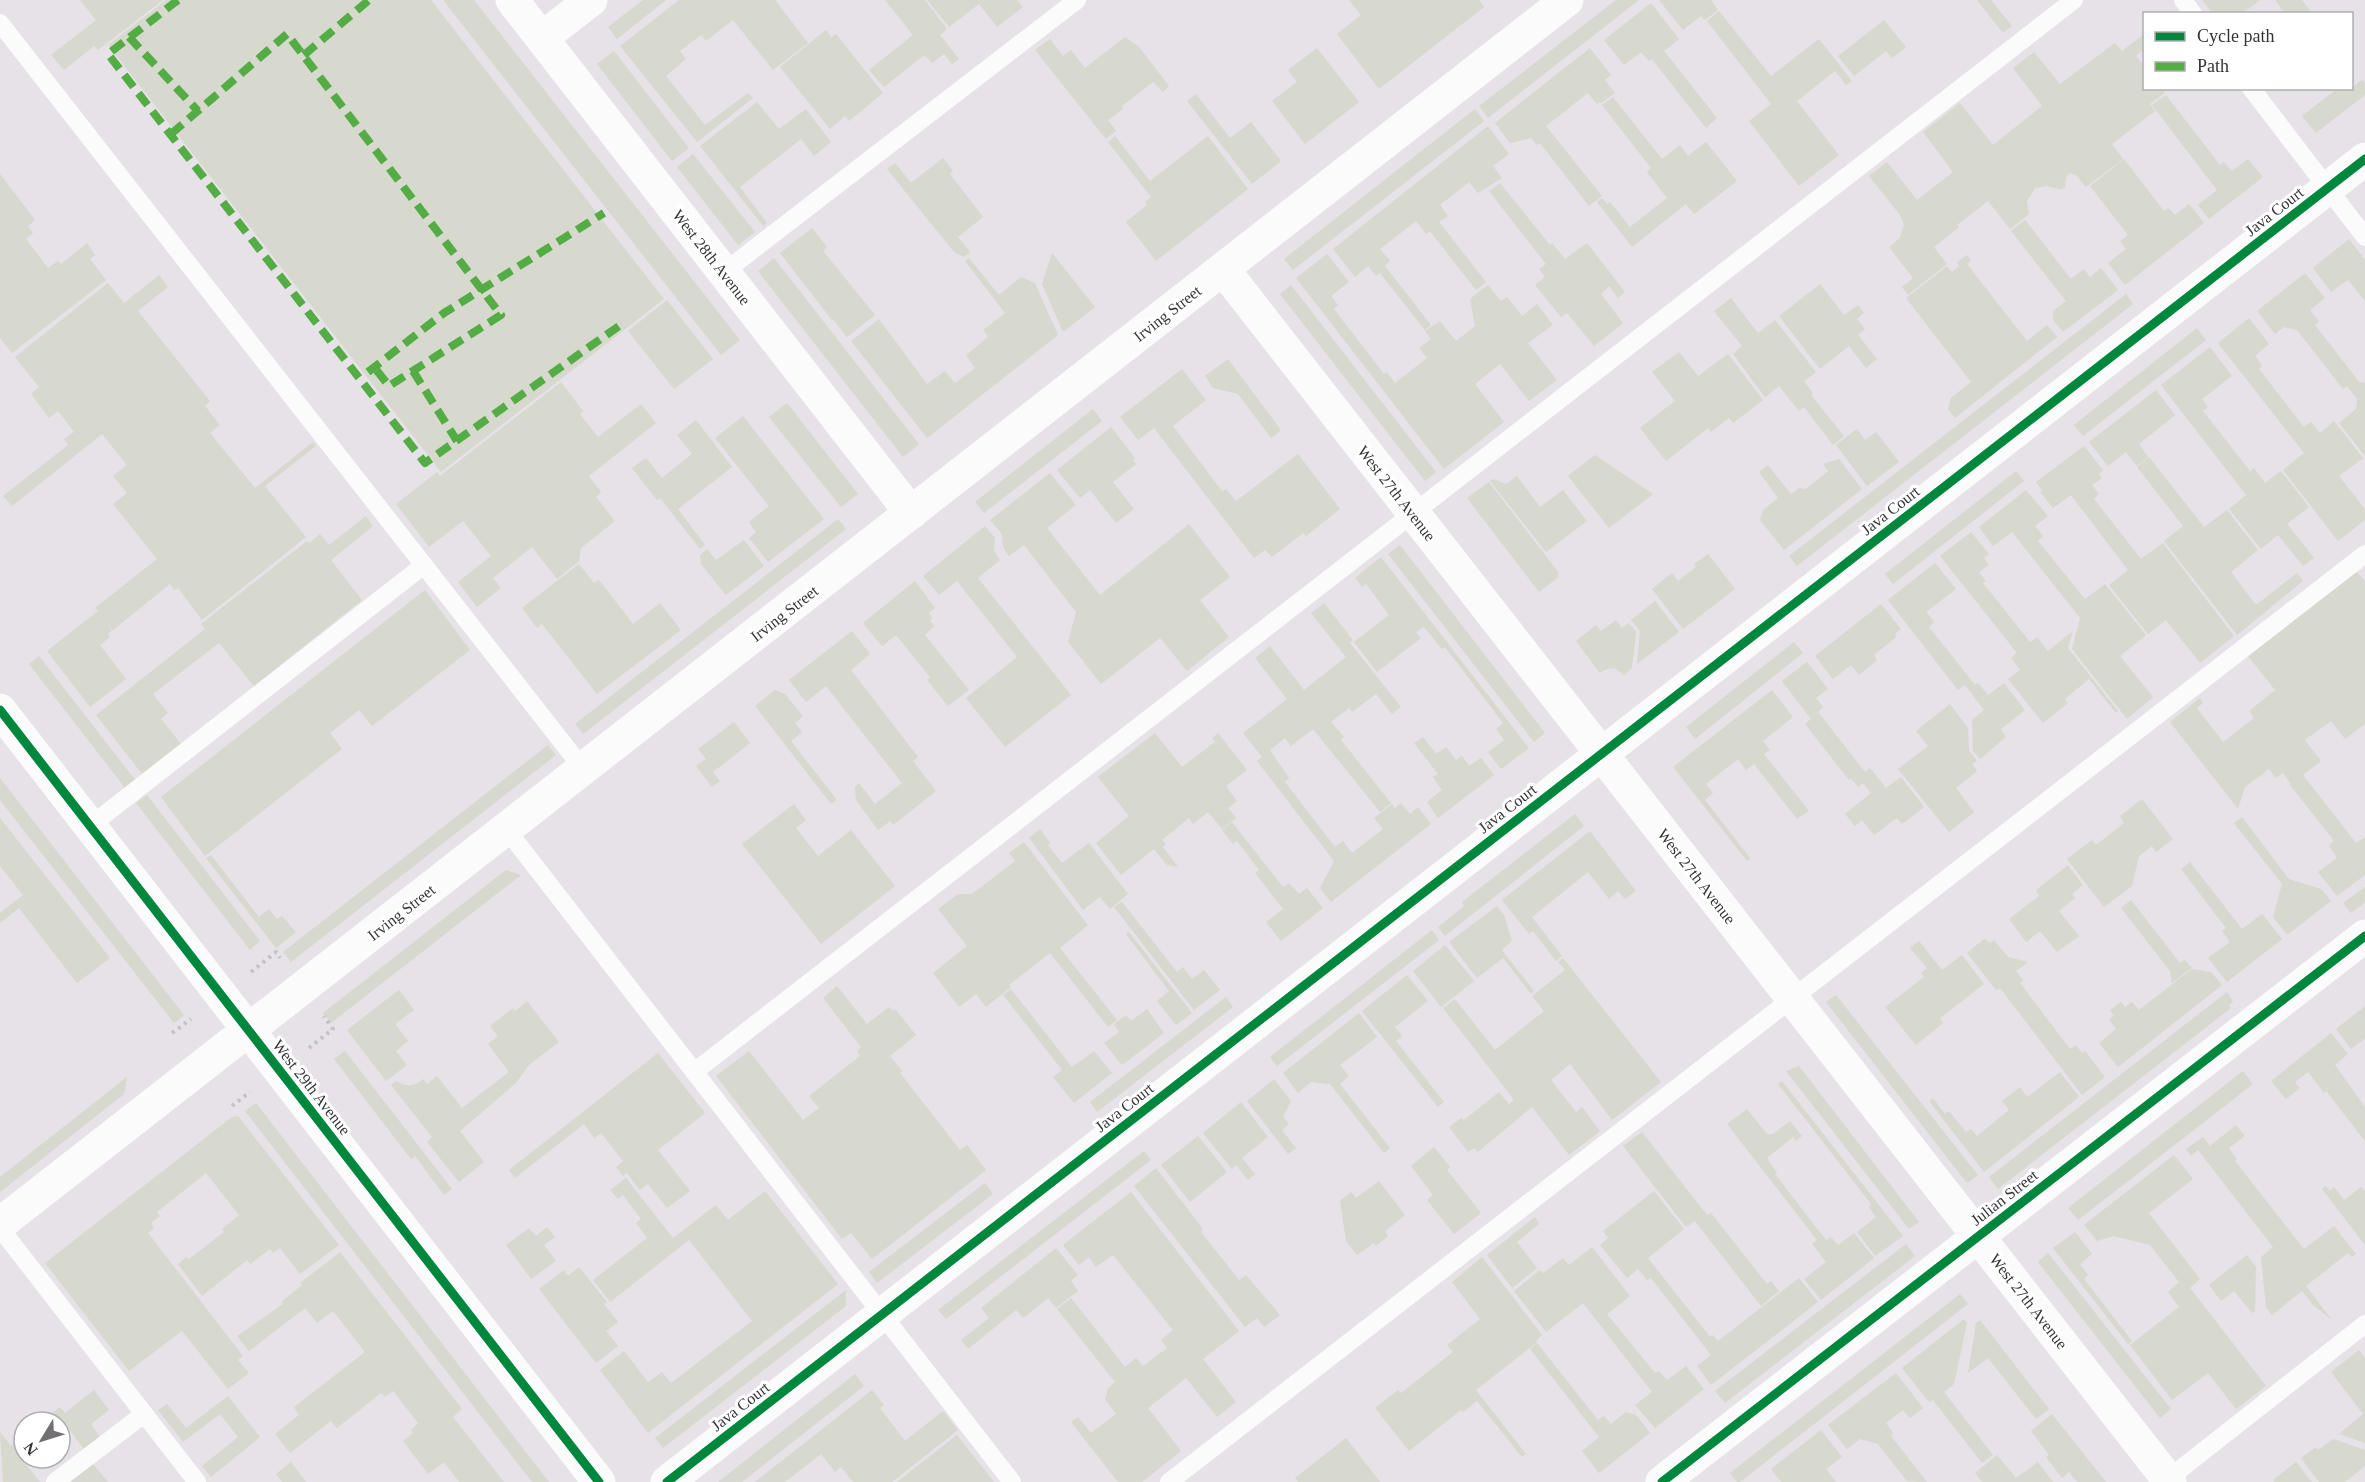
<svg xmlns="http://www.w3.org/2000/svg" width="2365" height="1482" viewBox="0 0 2365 1482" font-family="'Times New Roman',serif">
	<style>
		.green { fill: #d7d8ce }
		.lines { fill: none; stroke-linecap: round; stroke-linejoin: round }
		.path { stroke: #c3c2c5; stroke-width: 4; stroke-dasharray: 3 4.5; stroke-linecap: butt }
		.lane { stroke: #fbfbfc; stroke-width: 18 }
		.street { stroke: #fbfbfc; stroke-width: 33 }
		.secondary { stroke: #fbfbfc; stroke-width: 33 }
		.quiet { stroke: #54ac45; stroke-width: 8; stroke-dasharray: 15 8; stroke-linecap: butt }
		.cycleway-casing { stroke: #fff; stroke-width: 13 }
		.cycleway { stroke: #00873e; stroke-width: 9 }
		.labels { text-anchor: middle; stroke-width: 6; stroke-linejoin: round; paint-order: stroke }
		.street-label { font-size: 16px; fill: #353237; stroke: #fff }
	</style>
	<rect width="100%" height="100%" fill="#e6e2e8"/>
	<g class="green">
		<path d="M80,0H163L98,50L94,46L64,70L51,55L96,20Z"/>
		<path d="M166,0H431L664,299L441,472L108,45Z"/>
		<path d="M443,0H474L740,340L721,355Z"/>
		<path d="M643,0H666L617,39L608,27Z"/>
		<path d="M679,0H775L808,43L773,70L733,20L706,41L701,35L680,51L686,59L666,76L705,125L748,93L753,98L697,142L620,46Z"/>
		<path d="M885,0H925L947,29L940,35L959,59L952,64L944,54L932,63L924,55L884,87L869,70L913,35Z"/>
		<path d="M927,0H1017L1023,7L997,27L979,4L949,27Z"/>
		<path d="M1349,0H1479L1484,7L1379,89L1337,34L1361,15Z"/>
		<path d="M1616,0H1639L1488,118L1479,106Z"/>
		<path d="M1659,0H1711L1718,10L1705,20L1701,16L1683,30Z"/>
		<path d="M1977,0H1991L2012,26L2003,33Z"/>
		<path d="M2202,0H2260L2243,13L2213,14Z"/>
		<path d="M2275,0H2302L2312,13H2285Z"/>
		<path d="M1651,3L1679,39L1664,51L1717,118L1706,128L1652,59L1649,61L1641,52L1624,65L1604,40Z"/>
		<path d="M1719,11L1771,76L1819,39L1852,81L1846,85L1835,71L1797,101L1839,155L1799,186L1749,121L1771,104L1707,21Z"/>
		<path d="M1884,20L1906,47L1892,58L1886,51L1854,76L1838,56Z"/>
		<path d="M826,30L831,37L836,34L883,93L849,121L845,116L830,129L780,67Z"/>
		<path d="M2144,34V49L2136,56L2144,66V88L2162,89L2165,93L2150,104L2155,111L2112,144L2123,159L2086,187L2076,175L2070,173L2066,177L2065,187L2062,190L2047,186L2035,188L2027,201L2029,214L2010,229L1988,201L1957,225L1959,227L1934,247L1947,264L1908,295L1902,287L1913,278L1889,247L1900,238L1904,224L1900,215L1869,176L1887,162L1917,200L1953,172L1923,132L1960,103L1993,145L2042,106L2013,68L2034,52L2060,84L2115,43L2122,51Z"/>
		<path d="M1125,37L1139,47L1169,86L1163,92L1153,82L1122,106L1123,109L1108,120L1116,131L1106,139L1035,50L1050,39L1063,56L1071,50L1085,68Z"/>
		<path d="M1317,48L1359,102L1305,144L1272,101L1297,82L1288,70Z"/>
		<path d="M1590,48L1611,75L1605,80L1615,93L1601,103L1600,102L1597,104L1588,93L1546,126L1602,196L1589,206L1540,143L1537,145L1531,138L1510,143L1495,123Z"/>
		<path d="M614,51L689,148L672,161L597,64Z"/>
		<path d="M2362,80L2365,83V95L2316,133L2302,116L2337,89H2346L2348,91Z"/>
		<path d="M1196,94L1230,138L1251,122L1281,161L1252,184L1187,101Z"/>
		<path d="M2166,95L2220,165L2224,162L2232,171L2248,159L2263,177L2209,219L2198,205L2217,190L2152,105Z"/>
		<path d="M1613,97L1662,159L1680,145L1688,156L1706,142L1737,181L1694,214L1686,204L1632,247L1597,202L1602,198L1607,204L1610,202L1630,227L1667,198L1647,172L1651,168L1602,105Z"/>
		<path d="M757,102L779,129L806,109L831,142L814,156L801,139L740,187L767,223L763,226L700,146Z"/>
		<path d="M1475,109L1484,121L1293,270L1284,259Z"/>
		<path d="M1488,126L1509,154L1493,166L1502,178L1478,193L1469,182L1440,205L1448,216L1439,222L1486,282L1476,290L1430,231L1426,234L1416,221L1380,249L1390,261L1385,266L1431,325L1425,330L1380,273L1376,276L1368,266L1355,277L1333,249Z"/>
		<path d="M1115,136L1150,181L1208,136L1248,189L1156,261L1126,222L1147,205L1145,202L1151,197L1108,142Z"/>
		<path d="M693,154L755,232L738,245L677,167Z"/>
		<path d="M943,158L953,171L950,174L983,217L958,237L970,252L964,257L954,252L887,169L895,163L911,183Z"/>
		<path d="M2124,159L2164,211L2169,208L2175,215L2189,204L2204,223L2125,285L2108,263L2126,249L2120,241L2128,235L2090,186Z"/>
		<path d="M0,174L35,220L28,226L33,233L26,239L48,268L58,261L61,264L87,243L95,255L90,259L106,280L12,353L0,338Z"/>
		<path d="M1500,183L1550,245L1552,243L1565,259L1587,243L1625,292L1618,298L1609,286L1601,294L1623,323L1594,346L1567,313L1561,317L1535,285L1545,277L1539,269L1546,264L1489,191Z"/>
		<path d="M2025,220L2071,279L2084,269L2090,277L2101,268L2118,290L2063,332L2053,320V311L2066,301L2011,231Z"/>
		<path d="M812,228L827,247L823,251L875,315L847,337L833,319L832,320L780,253Z"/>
		<path d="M2349,239L2365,260V301L2348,280L2331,292L2313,268Z"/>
		<path d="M1052,253L1095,307L1063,332L1042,284Z"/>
		<path d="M1327,254L1349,282L1331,296L1338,305L1334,309L1384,374L1387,372L1395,383L1427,358L1419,348L1431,339L1425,331L1440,321L1456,341L1475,326L1470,299L1488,285L1501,301L1507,297L1522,316L1537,304L1553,325L1528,343L1557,380L1529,401L1500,364L1475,384L1504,422L1444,469L1296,278Z"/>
		<path d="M1967,255L1971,260L1967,264L2027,341L2047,325L2057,337L1955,418L1948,409L1951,398L1971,382L1906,298L1947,266L1952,272L1959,266L1957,262Z"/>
		<path d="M774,258L919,444L903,457L758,271Z"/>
		<path d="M969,258L999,295L1021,277L1035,283L1058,335L927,438L851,341L879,319L927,384L945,371L955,383L975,368L966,355L988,337L983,330L1005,313L965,261Z"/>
		<path d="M2305,273L2325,298L2310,310L2319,321L2315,325L2360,383L2363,382L2365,384V456L2339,423L2356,409L2357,399L2347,386L2343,389L2297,330L2284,327L2275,334L2257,311Z"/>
		<path d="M159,275L168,287L138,311L210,401L205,406L220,425L210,433L255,488L313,442L316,446L265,486L306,537L202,620L178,588L174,590L170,584L113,630L100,615L112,630L108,634L110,637L100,645L126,679L90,707L47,651L98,611L95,608L157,559L113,504L127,493L113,476L127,465L102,434L12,506L3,496L68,445L64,439L74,432L58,411L49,418L31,394L39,387L15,357L108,283L124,303Z"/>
		<path d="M1820,284L1844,315L1858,305L1864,313L1857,319L1865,329L1858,335L1877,359L1866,368L1849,346L1820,369L1779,316Z"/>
		<path d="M1291,285L1436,472L1425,481L1280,294Z"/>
		<path d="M2126,294L2133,304L1797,566L1789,556Z"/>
		<path d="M1731,298L1758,333L1775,320L1816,372L1804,381L1813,393L1811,395L1844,436L1833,445L1804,407L1799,411L1779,386L1765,397L1733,354L1742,346L1714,311Z"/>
		<path d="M667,300L713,359L674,389L628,331Z"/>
		<path d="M2249,318L2269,344L2255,356L2262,366L2259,369L2304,427L2311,422L2320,433L2334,421L2363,458L2339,476L2365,509V520L2338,541L2283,470L2304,453L2218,343Z"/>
		<path d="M2197,328L2206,340L2083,436L2074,425Z"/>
		<path d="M2210,347L2232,376L2202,399L2208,407L2203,411L2250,471L2254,468L2265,483L2281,471L2309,507L2287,524L2314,558L2303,566L2278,535L2261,549L2229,509L2246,495L2161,385Z"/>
		<path d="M1679,352L1698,376L1728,354L1763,400L1733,423L1729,418L1711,432L1708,428L1666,461L1640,428L1675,401L1652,372Z"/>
		<path d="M1228,359L1281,430L1271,438L1238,394L1213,388L1205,376Z"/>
		<path d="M1182,369L1206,400L1173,426L1222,491L1226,489L1236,501L1298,454L1340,509L1306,536L1303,533L1272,557L1265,550L1254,558L1154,428L1138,440L1120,417Z"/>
		<path d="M561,382L583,411L580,414L598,437L641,404L656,423L589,476L601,492L596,497L615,521L581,548L579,561L557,579L532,547L493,578L501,588L477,607L458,582L491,556L463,521L429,547L396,504L437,472L440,476Z"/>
		<path d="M2156,390L2175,415L2139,444L2148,457L2137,466L2126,452L2108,466L2089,442Z"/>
		<path d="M787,403L858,494L841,507L769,417Z"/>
		<path d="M1093,409L1102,421L984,513L975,502Z"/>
		<path d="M743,416L824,519L768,562L749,538L756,532L749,522L769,506L715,438Z"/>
		<path d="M696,420L732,467L678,509L705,545L700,549L660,498L657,500L632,468L646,458L662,478L692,454L677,435Z"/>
		<path d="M1111,427L1135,458L1133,460L1136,464L1113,482L1134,509L1116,523L1090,490L1080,498L1057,470Z"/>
		<path d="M1857,429L1865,440L1876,432L1899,462L1867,486L1836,445Z"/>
		<path d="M2084,446L2103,470L2099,474L2102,478L2092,485L2099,494L2094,499L2141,559L2163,543L2234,636L2200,663L2166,620L2148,634L2109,585L2128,570L2071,495L2053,508L2040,492L2042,490L2036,482Z"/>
		<path d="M1595,455L1653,494L1609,528L1568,476Z"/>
		<path d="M2149,457L2204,527L2227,510L2258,550L2231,572L2256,605L2297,573L2303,581L2237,635L2164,541L2183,526L2137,467Z"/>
		<path d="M1839,459L1862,489L1784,550L1760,520L1763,510L1778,498L1759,472L1768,465L1791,494L1799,488L1806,489L1828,471L1823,464Z"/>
		<path d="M2016,471L2024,481L1893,584L1885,574Z"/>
		<path d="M1050,473L1076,505L1047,528L1100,595L1189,524L1230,577L1200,600L1229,637L1187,671L1160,638L1101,684L1068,642L1076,612L1024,545L1009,556L1003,547L1002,534L990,520Z"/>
		<path d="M1517,476L1540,507L1563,490L1587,521L1546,552L1490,481L1493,479L1506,484Z"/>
		<path d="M1489,482L1559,573L1557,574L1559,577L1539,592L1467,498Z"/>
		<path d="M2026,490L2048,516L2035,526L2043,536L2038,541L2085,599L2105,584L2146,635L2120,656L2153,697L2127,719L2072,649L2080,618L2012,532L1993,546L1979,527Z"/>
		<path d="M366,516L373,526L331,560L362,600L254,686L219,643L153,694L168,713L161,719L181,744L142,774L96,715L205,629L201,624L307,541L309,543L320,534L329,545Z"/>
		<path d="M838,519L846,529L583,734L575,724Z"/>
		<path d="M985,526L995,538L994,551L1000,560L978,578L1071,695L1005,747L966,698L1017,657L957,581L939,595L923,576Z"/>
		<path d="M1971,532L1989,554L1984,558L1989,565L1979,572L1986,581L1983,583L2030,642L2037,637L2048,651L2073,631L2068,648L2118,711L2116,713L2089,679L2065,699L2068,703L2043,723L2008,679L2020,670L2011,658L2017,653L1940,556Z"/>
		<path d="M744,540L764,566L726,595L701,564L700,555L707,549L716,560Z"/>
		<path d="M1400,545L1545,733L1534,742L1388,554Z"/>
		<path d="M1708,554L1735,589L1683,629L1652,589L1672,573L1678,581L1696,567L1694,564Z"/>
		<path d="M1381,557L1529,748L1501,769L1488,752L1504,740L1496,729L1503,723L1445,647L1442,649L1424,627L1416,632L1421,638L1377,672L1354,642L1389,615L1366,584L1362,587L1355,578Z"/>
		<path d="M1935,563L1956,589L1926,612L1934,622L1929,627L1975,685L1978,683L1988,695L2004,683L2025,710L2001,729L2006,737L1980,759L1973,751L1972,720L1984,710L1965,685L1958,690L1888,600Z"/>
		<path d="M579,564L594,583L599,580L633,624L660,603L681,630L597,694L542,624L537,628L522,608Z"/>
		<path d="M2356,571L2365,581V724L2345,739L2331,721L2305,740L2321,761L2303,775L2356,843L2365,837V875L2337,896L2318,872L2337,858L2329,846L2334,841L2290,785L2291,784L2283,773L2276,778L2269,769L2245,787L2238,809L2170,722L2200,698L2203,703L2197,708L2223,742L2254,718L2249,711L2275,690L2248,656Z"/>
		<path d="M915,581L935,608L929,613L932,618L930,621L934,626L925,635L969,690L948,706L927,680L930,677L896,635L882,646L863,623Z"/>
		<path d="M425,590L470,650L372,726L359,710L330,733L342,749L205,856L161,797Z"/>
		<path d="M1655,601L1679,632L1637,664L1640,631L1631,620Z"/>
		<path d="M1324,603L1353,640L1350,643L1401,707L1392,714L1376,694L1352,712L1349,708L1331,722L1344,737L1341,740L1391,803L1380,812L1313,729L1291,746L1285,738L1270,750L1289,778L1285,782L1335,847L1343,841L1352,853L1383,829L1374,818L1392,804L1395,808L1401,803L1410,814L1418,807L1431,824L1331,902L1320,888L1334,861L1257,761L1262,757L1243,733L1287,699L1255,658L1270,646L1304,690L1346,657L1311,613Z"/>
		<path d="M1881,604L1901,629L1895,634L1896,637L1874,655L1877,660L1859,675L1851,665L1833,679L1815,656Z"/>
		<path d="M1616,620L1622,628L1629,623L1636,632L1632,668L1624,675C1616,667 1609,666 1600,673L1576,641L1596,625L1601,631Z"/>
		<path d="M852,631L870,654L851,670L918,757L913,761L936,791L893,825L890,821L878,830L856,800L855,787L859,783L875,804L902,783L826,686L806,702L789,680Z"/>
		<path d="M1794,642L1803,653L1695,739L1686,727Z"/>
		<path d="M39,656L136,781L126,789L29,664Z"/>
		<path d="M1807,662L1828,689L1816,698L1823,707L1818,712L1865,772L1870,768L1886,788L1901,777L1924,807L1902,824L1897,818L1874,835L1862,820L1855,826L1845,814L1871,793L1863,783L1858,787L1851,778L1849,780L1805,724L1811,719L1782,681Z"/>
		<path d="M775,690L785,694L803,716L795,723L802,732L791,741L837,800L831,804L755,706Z"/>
		<path d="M1772,690L1793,717L1763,741L1770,750L1764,754L1809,811L1797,819L1754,764L1746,770L1738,759L1706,784L1713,793L1705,800L1750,858L1747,861L1673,767Z"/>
		<path d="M1950,704L1968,728L1969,751L1977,761L1972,764L1977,771L1956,788L1974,812L1949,832L1898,769L1928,746L1916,731Z"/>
		<path d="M734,722L750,743L713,772L720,781L712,787L696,766L706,759L698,749Z"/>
		<path d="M1155,733L1182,767L1215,742L1212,738L1218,733L1247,770L1226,786L1237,801L1228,808L1236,818L1222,829L1208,812L1193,824L1189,818L1162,840L1166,844L1163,847L1178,867L1167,865L1154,849L1121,875L1096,843L1129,816L1098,777Z"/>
		<path d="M1423,737L1436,754L1446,747L1456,760L1462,756L1469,766L1481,758L1494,775L1438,818L1427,802L1442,790L1433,777L1438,774L1414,743Z"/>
		<path d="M548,745L556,755L291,962L283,952Z"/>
		<path d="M0,778L184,1015L174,1023L0,800Z"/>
		<path d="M147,795L260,941L250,950L136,803Z"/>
		<path d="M2142,799L2173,839L2156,852L2152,846L2139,856L2132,886L2104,907L2067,859L2092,840L2096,845L2124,823L2120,816Z"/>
		<path d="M794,804L806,820L796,828L818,856L851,830L895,886L821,944L742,844Z"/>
		<path d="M1575,814L1584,826L1445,936L1438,927L1464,906L1462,902Z"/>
		<path d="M2242,817L2289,879L2321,889L2331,901L2287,935L2273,917L2282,884L2234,823Z"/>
		<path d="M0,818L110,958L77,983L19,908L0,923V913L23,895L0,866Z"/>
		<path d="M1232,822L1283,887L1289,883L1299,894L1307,888L1323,908L1281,941L1266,922L1283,909L1255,873L1259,870L1237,841L1233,844L1222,830Z"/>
		<path d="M1040,829L1050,843L1048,845L1062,863L1089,843L1128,894L1110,909L1100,897L1083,910L1029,838Z"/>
		<path d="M1590,831L1636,891L1625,899L1618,891L1609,899L1588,872L1532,917L1562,956L1556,961L1533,931L1529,934L1502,900Z"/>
		<path d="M1024,842L1088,925L1060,948L1117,1020L1108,1027L1050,953L1009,985L1011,987L986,1007L976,994L959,1007L933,973L967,946L938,909L958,894H972L1015,861L1009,853Z"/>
		<path d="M211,855L259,917L269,909L277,919L282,916L296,932L276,948L206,858Z"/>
		<path d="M2190,862L2242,929L2262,914L2282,939L2227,982L2208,958L2230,942L2222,931L2226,928L2181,869Z"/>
		<path d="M2068,865L2083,885L2072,894L2075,898L2059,911L2079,936L2057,952L2040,931L2026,942L2009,919L2039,896L2036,890Z"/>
		<path d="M506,870L521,875L331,1023L323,1013Z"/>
		<path d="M2365,887V902L2351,913L2343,903Z"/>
		<path d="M2131,900L2180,963L2185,960L2192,968L2172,983L2170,971L2121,908Z"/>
		<path d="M1122,902L1177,972L1183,967L1192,979L1204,970L1220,990L1194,1010L1114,907Z"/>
		<path d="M1497,906L1504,915L1512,941L1502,950L1534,991L1531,994L1503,958L1477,978L1449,942Z"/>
		<path d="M1432,930L1439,940L1277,1066L1270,1057Z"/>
		<path d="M1129,932L1192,1013L1176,1025L1157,1001L1169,991L1126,934Z"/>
		<path d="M1985,938L1990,943L1994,940L2008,957L2028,962L2016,971L2023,980L2020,983L2070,1049L2076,1045L2082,1053L2085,1051L2105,1077L2082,1095L2000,988L1996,990L1967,953Z"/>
		<path d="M1919,941L1942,970L1962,955L1984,984L1940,1018L1943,1023L1916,1045L1885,1007L1924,977L1921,973L1927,968L1910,948Z"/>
		<path d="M1445,945L1474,981L1441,1007L1413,971Z"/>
		<path d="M1563,958L1661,1082L1612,1120L1570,1064L1551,1080L1576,1112L1582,1107L1600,1131L1569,1155L1532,1107L1478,1152L1474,1148L1468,1152L1449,1127L1461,1118L1464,1120L1499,1092L1509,1104L1514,1100L1443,1008L1455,999L1495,1050L1544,1011L1532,996L1565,970L1558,962Z"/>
		<path d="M2192,969L2211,972L2222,985L2118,1067L2099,1043L2116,1029L2109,1019L2114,1016L2110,1010L2121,1002L2125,1007L2132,1002L2139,1010Z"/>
		<path d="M1407,975L1428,1001L1395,1027L1402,1036L1396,1041L1444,1102L1438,1107L1362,1011Z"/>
		<path d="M837,986L867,1024L889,1007L893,1011L895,1009L916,1035L890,1056L902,1071L900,1073L960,1150L967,1145L986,1170L872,1259L851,1233L842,1239L716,1076L749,1051L803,1120L819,1108L809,1096L860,1056L857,1051L861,1047L823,998Z"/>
		<path d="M1011,989L1072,1067L1094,1051L1112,1073L1074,1103L1053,1077L1062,1070L1003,995Z"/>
		<path d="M399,990L414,1010L395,1024L408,1041L396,1051L407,1065L386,1081L347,1030Z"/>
		<path d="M2227,992L2233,1001L2229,1005L2231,1008L1998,1189L1989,1177Z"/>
		<path d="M1836,995L1978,1175L1967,1183L1826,1002Z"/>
		<path d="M1226,997L1233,1007L1097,1112L1090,1102Z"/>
		<path d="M527,1001L559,1042L529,1065L516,1083L460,1131L484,1162L459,1182L427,1142L432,1137L391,1085L396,1081C406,1087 414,1087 423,1079L427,1084L437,1076L462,1108L509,1072L488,1044L498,1036L490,1026L513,1008L515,1011Z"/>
		<path d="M2365,1006V1038L2351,1049L2336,1029Z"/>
		<path d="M1147,1009L1164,1033L1122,1065L1104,1043L1119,1032L1114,1024L1126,1015L1131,1021Z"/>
		<path d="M1359,1013L1377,1037L1340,1065L1349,1076L1340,1084L1390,1148L1384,1153L1330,1084L1311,1082L1298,1093L1283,1073Z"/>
		<path d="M2331,1033L2348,1054L2335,1065L2365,1107V1141L2326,1091L2324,1093L2308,1072L2295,1082L2300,1088L2286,1099L2271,1081Z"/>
		<path d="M345,1051L452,1189L444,1195L415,1156L411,1159L334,1059Z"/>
		<path d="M658,1053L705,1113L658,1150L690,1191L667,1208L648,1184L640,1190L627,1173L623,1176L616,1167L623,1161L601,1133L594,1138L584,1124L515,1178L509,1170Z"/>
		<path d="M1799,1066L1919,1222L1909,1229L1786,1071Z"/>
		<path d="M2243,1071L2253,1084L2078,1220L2068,1208Z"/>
		<path d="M2060,1072L2079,1097L1984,1172L1929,1101L1933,1098L1945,1114L1949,1111L1966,1132L1971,1129L1977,1136L2009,1110L2002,1101L2020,1087L2027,1097Z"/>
		<path d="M127,1077L124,1094L0,1192V1177Z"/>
		<path d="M1274,1079L1291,1101L1283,1117L1289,1124L1282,1130L1296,1148L1288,1154L1247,1101Z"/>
		<path d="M1782,1081L1903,1236L1875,1256L1857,1232L1876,1217L1869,1207L1871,1204L1778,1084Z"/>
		<path d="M1241,1102L1268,1137L1242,1158L1255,1174L1248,1180L1236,1165L1232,1169L1203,1133Z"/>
		<path d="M256,1103L549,1482H550H532L245,1111Z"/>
		<path d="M1747,1109L1767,1134H1773L1790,1121L1802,1136L1796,1141L1793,1137L1767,1158L1777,1173L1775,1174L1826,1240L1831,1237L1838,1245L1854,1233L1874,1258L1821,1300L1804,1279L1826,1262L1812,1244L1817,1240L1727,1124Z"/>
		<path d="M238,1116L339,1245L300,1274L280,1248L273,1253L270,1249L250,1264L247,1260L202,1296L178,1264L186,1257L189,1259L224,1232L222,1229L239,1215L206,1173L157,1212L160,1216L151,1223L154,1228L148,1233L243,1356L238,1360L249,1373L228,1389L182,1331L129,1371L45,1263L232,1117Z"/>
		<path d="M2236,1125L2245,1136L2229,1148L2237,1159L2235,1161L2304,1249L2334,1226L2356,1254L2351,1257L2348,1253L2306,1286L2332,1320L2313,1305L2302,1291L2272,1315L2266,1307L2261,1257L2273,1247L2198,1150L2191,1156L2186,1149L2203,1137L2210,1146Z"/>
		<path d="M1642,1132L1707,1215L1711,1213L1767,1284L1771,1281L1779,1291L1761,1306L1695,1221L1686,1227L1623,1146Z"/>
		<path d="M1198,1136L1227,1172L1190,1202L1161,1165Z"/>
		<path d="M1434,1147L1450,1167L1447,1170L1481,1213L1454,1234L1427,1200L1433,1195L1411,1166Z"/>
		<path d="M1144,1151L1151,1160L946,1319L938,1310Z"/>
		<path d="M2174,1155L2193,1179L2149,1213L2200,1279L2190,1288L2266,1386L2236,1409L2208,1373L2172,1400L2130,1345L2179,1307L2168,1292L2179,1282L2150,1245L2114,1236L2097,1241L2084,1225Z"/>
		<path d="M1156,1168L1203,1229L1201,1232L1239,1280L1246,1275L1280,1315L1264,1327L1257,1318L1245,1327L1134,1186Z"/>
		<path d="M626,1178L673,1238L716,1205L728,1220L765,1191L838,1284L648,1433L600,1370L624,1351L648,1382L662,1372L671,1383L752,1321L689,1240L610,1302L593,1280L647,1238L636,1223L641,1219L623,1195L618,1199L610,1190Z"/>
		<path d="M1379,1181L1405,1215L1385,1231L1388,1236L1376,1246L1374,1243L1357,1255L1346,1241L1340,1201L1351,1192L1356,1198Z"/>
		<path d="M985,1183L993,1194L877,1283L869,1272Z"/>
		<path d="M2326,1186L2330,1191L2334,1187L2344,1200L2361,1187L2365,1192V1245L2322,1189Z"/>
		<path d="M1654,1191L1684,1229L1648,1258L1710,1337L1713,1335L1718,1341L1799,1278L1818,1302L1711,1385L1697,1366L1711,1355L1651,1278L1647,1280L1638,1269L1627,1278L1600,1245L1608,1238L1603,1231Z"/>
		<path d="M1131,1192L1239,1331L1203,1359L1236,1402L1217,1417L1186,1378L1148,1408L1181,1451L1142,1482H1118L1071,1422L1078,1417L1091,1433L1116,1414L1105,1399L1108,1388L1115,1382L1057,1309L1071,1298L1125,1367L1136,1358L1143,1366L1167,1348L1161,1340L1173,1330L1113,1255L1096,1267L1089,1257L1079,1265L1063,1245Z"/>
		<path d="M1535,1217L1539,1224L1517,1242L1537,1268L1512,1288L1487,1255Z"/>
		<path d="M547,1227L555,1237L544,1245L556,1261L531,1279L506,1245L529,1228L536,1236Z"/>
		<path d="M2075,1232L2092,1254L2080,1264L2088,1275L2084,1279L2132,1341L2128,1344L2053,1248Z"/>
		<path d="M1906,1244L1915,1256L1725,1403L1715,1391Z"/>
		<path d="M1592,1247L1630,1296L1607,1314L1655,1373L1659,1371L1667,1380L1686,1366L1704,1389L1655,1428L1635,1405L1652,1392L1583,1303L1546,1332L1514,1291L1540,1270L1543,1273L1563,1258L1569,1265Z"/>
		<path d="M1056,1248L1078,1275L1071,1281L1078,1291L1056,1308L1048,1298L1023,1318L1016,1310L968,1349L961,1340L989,1318L981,1308Z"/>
		<path d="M340,1252L462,1409L453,1417L504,1482H459L444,1462L428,1474L403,1441L413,1433L411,1430L418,1423L393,1391L385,1397L381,1393L337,1428L331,1421L290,1453L275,1434L299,1415L294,1407L365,1352L333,1311L317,1323L305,1308L249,1351L237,1336L283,1304L282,1301L302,1285L300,1283Z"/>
		<path d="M2048,1253L2171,1409L2160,1418L2038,1262Z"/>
		<path d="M2247,1255L2256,1267L2255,1311L2252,1313L2234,1291L2221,1301L2209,1285Z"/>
		<path d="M1482,1257L1542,1335L1536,1341L1537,1342L1476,1390L1526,1454L1522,1457L1477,1401L1463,1412L1461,1410L1409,1451L1375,1408L1398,1390L1401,1393L1453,1352L1447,1345L1480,1319L1452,1282Z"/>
		<path d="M579,1267L607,1302L604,1304L618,1322L606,1331L618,1346L596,1363L539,1289L564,1270L568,1276Z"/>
		<path d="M846,1290V1306L663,1448L655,1438Z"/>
		<path d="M1960,1294L1968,1304L1740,1482H1737L1730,1473Z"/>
		<path d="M1964,1319L1967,1323L1954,1384L1944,1392L1993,1455L1982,1463L1933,1400L1929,1402L1902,1368Z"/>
		<path d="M1980,1320L2049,1409L2036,1419L1988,1358L1968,1373L1976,1323Z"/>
		<path d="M1537,1343L1598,1420L1604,1416L1611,1424L1626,1412L1636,1415L1650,1433L1599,1473L1582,1451L1599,1437L1530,1349Z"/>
		<path d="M2359,1350L2365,1358V1443L2339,1434L2363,1414L2331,1372Z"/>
		<path d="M1896,1373L1923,1408L1910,1418L1903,1410L1886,1423L1893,1433L1891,1436L1927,1482L1907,1481L1878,1444L1860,1439L1847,1449L1828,1425Z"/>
		<path d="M855,1374L864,1386L742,1482H718Z"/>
		<path d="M94,1390L109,1410L91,1424L100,1437L84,1449L65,1424L60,1427V1422H45L44,1420L60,1407L65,1413Z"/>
		<path d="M872,1390L884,1405L880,1408L905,1441L943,1411L958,1430L892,1482H853L841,1467L835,1472L821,1454L785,1482H755Z"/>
		<path d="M228,1396L260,1437L211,1477L202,1466L238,1437L220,1414L183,1442L158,1410L167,1404L186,1428Z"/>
		<path d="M2052,1414L2106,1482H2077L2069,1472L2062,1478L2046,1457L2049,1455L2031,1431Z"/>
		<path d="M1821,1430L1842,1457L1826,1469L1836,1482H1781L1771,1469Z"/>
		<path d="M0,1432L11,1446L24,1436V1452L19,1456L40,1482H3Z"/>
		<path d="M957,1435L994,1482H897Z"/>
		<path d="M1346,1438L1380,1482H1298L1295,1478Z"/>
		<path d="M2333,1439L2365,1450V1466L2345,1482H2319L2301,1458L2316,1447L2318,1450Z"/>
		<path d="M1997,1455L2016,1478L2038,1462L2053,1482H1982L1975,1473Z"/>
		<path d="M291,1462L306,1482H282L276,1474Z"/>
		<path d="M2296,1462L2312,1482H2274L2273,1480Z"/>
		<path d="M92,1463L108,1482H67Z"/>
	</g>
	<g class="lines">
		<g class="path">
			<path d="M251,972L276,952L280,958"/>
			<path d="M172,1033L191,1019"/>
			<path d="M309,1048L333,1029L324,1016"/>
			<path d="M232,1106L250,1092"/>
		</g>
		<g class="lane">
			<path d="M2183,0L2193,14"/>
			<path d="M0,23L584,770"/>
			<path d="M2251,88L2365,237"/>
			<path d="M724,272L1077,0"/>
			<path d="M90,826L424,565"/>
			<path d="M507,830L1012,1482"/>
			<path d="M694,1072L2074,0"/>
			<path d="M0,1228L197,1482"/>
			<path d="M55,1482L144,1414"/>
			<path d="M1169,1482L2365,554"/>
			<path d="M2164,1482L2365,1324"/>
		</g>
		<g class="street">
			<path d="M512,0L911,513"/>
			<path d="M542,38L591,0"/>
			<path d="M1223,269L2170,1482"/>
			<path d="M667,1482L2365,159"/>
			<path d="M1662,1482L2365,936"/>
		</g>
		<g class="secondary">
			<path d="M0,710L599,1482"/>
			<path d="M0,1224L1567,0"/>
		</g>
		<g class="quiet">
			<path d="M178,0L108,54L425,463L619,326"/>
			<path d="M129,37L198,111"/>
			<path d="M304,55L369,0"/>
			<path d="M171,134L287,34L501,315L389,386L374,367"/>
			<path d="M413,371L457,441"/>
			<path d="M368,372L444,313L604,213"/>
		</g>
		<g class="cycleway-casing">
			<g id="cycleway">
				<path d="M0,710L599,1482"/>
				<path d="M667,1482L2365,159"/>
				<path d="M1662,1482L2365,936"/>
			</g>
		</g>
		<use href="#cycleway" class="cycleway"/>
	</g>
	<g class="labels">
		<g class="street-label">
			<text transform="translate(2274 211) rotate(-38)" y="6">Java Court</text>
			<text transform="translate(712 257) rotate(52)" y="6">West 28th Avenue</text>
			<text transform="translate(1167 313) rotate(-38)" y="6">Irving Street</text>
			<text transform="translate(1397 493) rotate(52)" y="6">West 27th Avenue</text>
			<text transform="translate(1890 510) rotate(-38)" y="6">Java Court</text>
			<text transform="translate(784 613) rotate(-38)" y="6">Irving Street</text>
			<text transform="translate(1507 808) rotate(-38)" y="6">Java Court</text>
			<text transform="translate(1697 876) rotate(52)" y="6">West 27th Avenue</text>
			<text transform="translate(401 912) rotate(-38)" y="6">Irving Street</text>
			<text transform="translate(312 1087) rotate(52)" y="6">West 29th Avenue</text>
			<text transform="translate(1124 1107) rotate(-38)" y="6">Java Court</text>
			<text transform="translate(2004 1197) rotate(-38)" y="6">Julian Street</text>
			<text transform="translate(2029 1301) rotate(52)" y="6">West 27th Avenue</text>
			<text transform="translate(740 1406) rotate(-38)" y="6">Java Court</text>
		</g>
	</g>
	<rect x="2143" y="12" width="210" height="78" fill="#ffffff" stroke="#aeadaf" stroke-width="1.5"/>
	<rect x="2155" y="32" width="30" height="9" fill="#00873e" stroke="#aeadaf" stroke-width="1.5"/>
	<text x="2197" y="42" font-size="18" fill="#353237">Cycle path</text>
	<rect x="2155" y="62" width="30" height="9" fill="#54ac45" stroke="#aeadaf" stroke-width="1.5"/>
	<text x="2197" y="72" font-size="18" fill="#353237">Path</text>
	<g transform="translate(42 1440) rotate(232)"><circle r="28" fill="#ffffff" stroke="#aeadaf" stroke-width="1.5"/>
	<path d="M0-4.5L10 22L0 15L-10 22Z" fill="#737075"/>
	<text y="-9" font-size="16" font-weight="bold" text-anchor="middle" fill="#353237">N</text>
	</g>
</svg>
